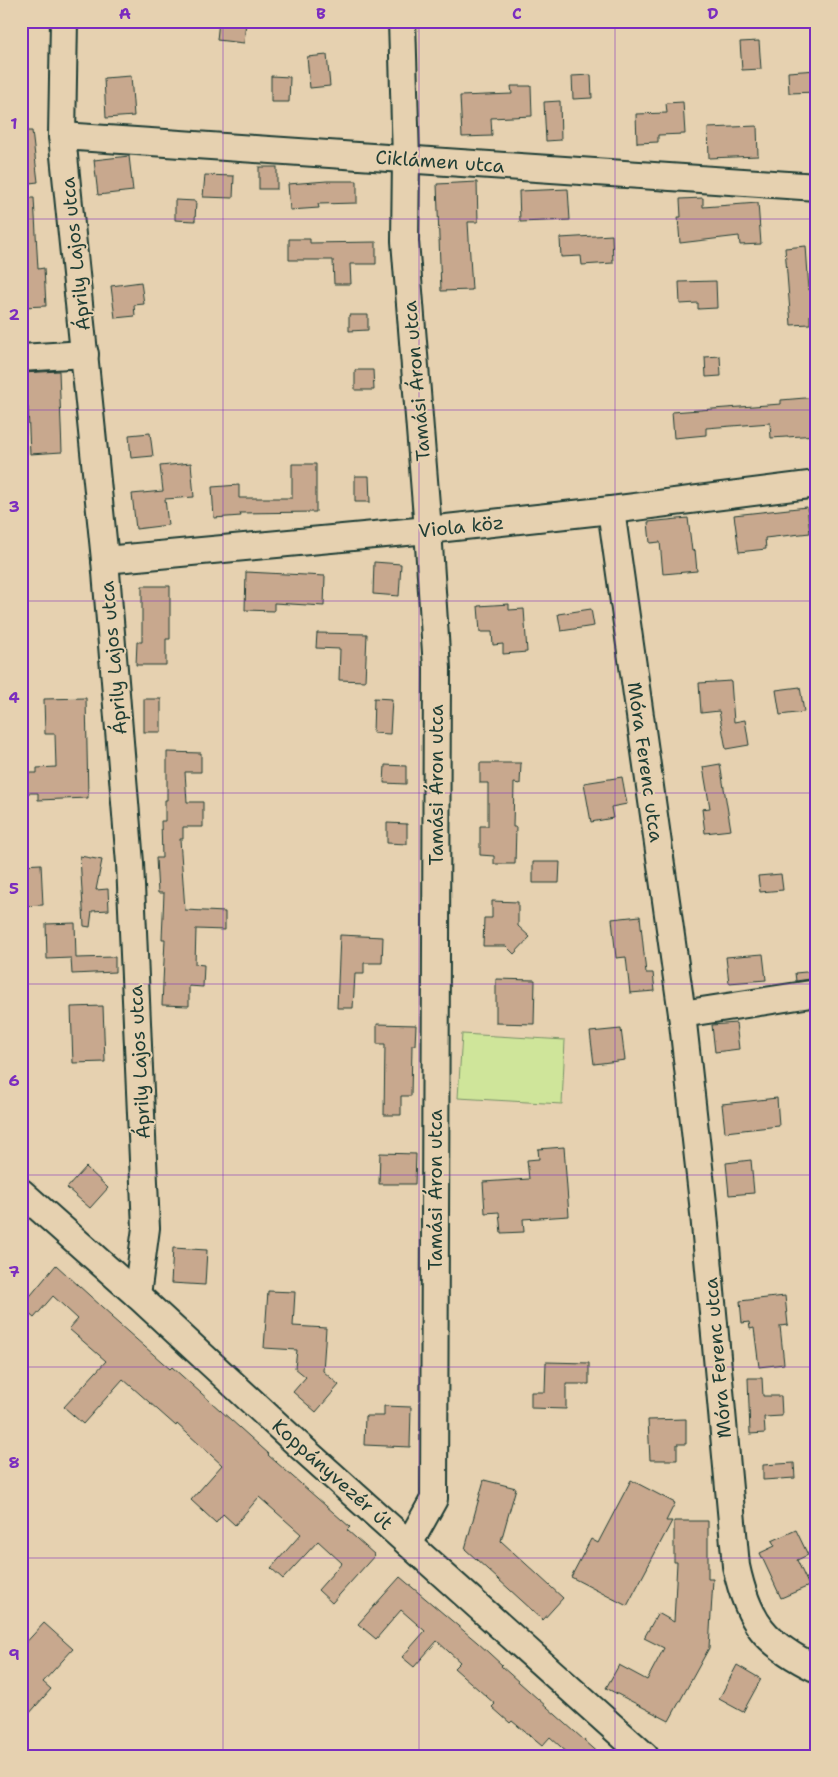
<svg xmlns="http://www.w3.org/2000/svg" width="838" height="1777" viewBox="0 0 838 1777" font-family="'Shantell Sans',sans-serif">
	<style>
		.green { fill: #cfe59a; stroke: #779167 }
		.building { fill: #c8a88e; stroke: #1f3d34 }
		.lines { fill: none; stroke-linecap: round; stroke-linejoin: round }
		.minor-casing { stroke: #1f3d34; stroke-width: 30 }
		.minor { stroke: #e6d1b0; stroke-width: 26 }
		.grid { fill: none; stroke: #7b2cbf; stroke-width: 1; stroke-opacity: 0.55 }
		.labels { text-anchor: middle; stroke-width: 4; stroke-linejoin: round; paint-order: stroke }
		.street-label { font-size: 19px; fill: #1f3d34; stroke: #e6d1b0 }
		.neatline { fill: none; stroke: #7b2cbf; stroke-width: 2 }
		.grid-label { font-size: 16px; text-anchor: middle; font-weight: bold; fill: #7b2cbf }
	</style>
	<rect width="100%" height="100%" fill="#e6d1b0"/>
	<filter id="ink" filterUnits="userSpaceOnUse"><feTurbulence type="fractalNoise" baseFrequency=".02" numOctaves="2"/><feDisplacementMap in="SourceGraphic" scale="10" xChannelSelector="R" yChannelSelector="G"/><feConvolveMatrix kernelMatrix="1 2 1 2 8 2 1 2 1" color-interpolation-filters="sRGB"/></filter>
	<g filter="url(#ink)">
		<path class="green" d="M462,1034L565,1040L562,1104L458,1098Z"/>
		<g class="building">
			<path d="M219,21H246L244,43L217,40Z"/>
			<path d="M759,41L761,69L742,70L740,42Z"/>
			<path d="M327,55L330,86L310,88L307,57Z"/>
			<path d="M817,70V92L789,93L788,72Z"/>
			<path d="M591,75L592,98L573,99L572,76Z"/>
			<path d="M131,76L134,116L106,118L104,78Z"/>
			<path d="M271,76L290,77L289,102H271Z"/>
			<path d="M511,86H531L532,116L491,118L492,136L462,137L460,96L512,94Z"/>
			<path d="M560,101L561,140L546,141L544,102Z"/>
			<path d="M683,102L685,134L658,135V142L637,143L636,114L667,113L666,103Z"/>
			<path d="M757,126L758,156L709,158L708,128Z"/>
			<path d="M21,131H32L38,182L21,184Z"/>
			<path d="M129,156L133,191L98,195L94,160Z"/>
			<rect x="259" y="167" width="18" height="22"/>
			<path d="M205,175L234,176L233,198L203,197Z"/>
			<path d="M327,181H357V203L318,204L319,208L290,210L288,184Z"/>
			<path d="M477,182L478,222H468L472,290L441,291L437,184Z"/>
			<path d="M568,189L570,220L520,222L519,191Z"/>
			<path d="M21,198H34L38,269L44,268L46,306L21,307Z"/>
			<path d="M703,198V207L758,203L761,244L740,245L739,236L680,243L678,217H681L680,199Z"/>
			<path d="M175,200L196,201L195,221L175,220Z"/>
			<path d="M612,235L613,263L582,265L581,256L561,257L560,238Z"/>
			<path d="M289,239H310V243L376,242V264H350L351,284H334L333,260H289Z"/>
			<path d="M806,246L809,290H817V315H810V324L791,325L785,248Z"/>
			<path d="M716,281L717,308L698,309V303L680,304L679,282Z"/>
			<path d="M141,282L144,304L134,305L135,316L115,318L111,286Z"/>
			<path d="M349,315H368V330L349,331Z"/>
			<path d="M720,356L721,376L706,377L705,357Z"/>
			<path d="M355,370H373L374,390H355Z"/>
			<path d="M59,371L62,452L30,454L28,407L23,408L22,373Z"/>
			<path d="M817,397V435L771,438L770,423L706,428V435L674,438L672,412L781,404V400Z"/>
			<path d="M150,433L153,456L131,458L129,435Z"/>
			<path d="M191,463L194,497L165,499L168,525L136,529L132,494L163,491L160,466Z"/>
			<path d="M292,464H316V512L240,513L241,516L214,518L212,487L239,485V498H292Z"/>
			<path d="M355,476H369L370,502H355Z"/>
			<path d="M807,507L810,533L765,538L766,549L739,552L734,515Z"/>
			<path d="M688,518L692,551L695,550L697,571L663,574L660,542L650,543L648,522Z"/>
			<path d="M374,562L401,564L399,596L373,594Z"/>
			<path d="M246,572L325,576L324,606L274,603V611L245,610Z"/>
			<path d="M142,586H170V639H166V665H136L137,642H142Z"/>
			<path d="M509,604V610L524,609L527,652L503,654V644L493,645L492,632H480L478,606Z"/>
			<path d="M591,609L594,626L561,631L558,614Z"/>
			<path d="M317,633L367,634L365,681L339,680L340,649L316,648Z"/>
			<path d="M731,681L734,722L745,720L749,745L726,749L719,711L701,713L699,683Z"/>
			<path d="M800,687L804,712L780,715L776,690Z"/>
			<path d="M86,698L88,798L38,800V793H25L24,773H37V768L56,767L55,734H45L44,699Z"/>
			<path d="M374,698L392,699L390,734L373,733Z"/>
			<rect x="144" y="699" width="17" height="33"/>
			<path d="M167,752L201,753V772H185L187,802H203V827H183V839H180L185,910L225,912V930L196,929L195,964L204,965L203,987L189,986V1006L162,1005L165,939H162L164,893H158L156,858H162L161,821H165V800H167Z"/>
			<path d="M480,763H521L520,784L514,783L513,827H516L515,864H494V856L480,855V826H488V783H480Z"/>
			<path d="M720,764L731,830L705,833L702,809L710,808L703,767Z"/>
			<path d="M385,765L406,766V784L384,783Z"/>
			<path d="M622,777L627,804L611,807L613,818L591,822L584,783Z"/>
			<path d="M387,823L407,824V844L387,843Z"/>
			<path d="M80,856L102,860L96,890L108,889L109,910L92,911L90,927L84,926Z"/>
			<path d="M533,862H560L559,883H533Z"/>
			<path d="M41,864L43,905L21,906V865Z"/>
			<path d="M781,874L783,890L760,892L758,876Z"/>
			<path d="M492,901L518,902V926L530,937L514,954L506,946H483L484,918H492Z"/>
			<path d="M640,916L646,973H653L655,991L630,993L626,957L616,958L612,919Z"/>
			<path d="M75,923L76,958L115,957V972L72,974L71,958L47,959L46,924Z"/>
			<path d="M340,935L383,937L382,963H364V974H355L353,1008H337Z"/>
			<path d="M763,954L766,980L729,983L726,957Z"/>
			<path d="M817,971V978L796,981L795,973Z"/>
			<path d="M496,979L535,980L534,1024L496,1023Z"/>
			<path d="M103,1006L105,1062L73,1063L71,1007Z"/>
			<path d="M736,1023L739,1049L715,1052L712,1025Z"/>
			<path d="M377,1024L416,1025L415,1045H412L411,1096H401V1115H384L385,1044H377Z"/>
			<path d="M621,1029L625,1060L594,1064L590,1032Z"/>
			<path d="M777,1098L779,1126L725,1132L722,1104Z"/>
			<path d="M564,1147L569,1216L523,1219L524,1232L501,1233L499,1212L485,1213L483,1182L529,1179L527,1160L539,1159L538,1149Z"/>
			<path d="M380,1153L416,1154L415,1184H379Z"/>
			<path d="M751,1160L754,1193L729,1195L726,1163Z"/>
			<path d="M86,1167L108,1188L90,1208L67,1188Z"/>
			<path d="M173,1248L207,1250L205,1285L171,1283Z"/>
			<path d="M56,1265L112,1316L111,1317L170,1369L172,1367L269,1454L268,1455L350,1527L347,1530L375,1555L332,1603L318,1590L342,1563L318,1541L283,1579L271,1568L301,1534L259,1497L235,1525L223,1514L216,1523L191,1500L222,1465L177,1424L176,1426L123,1379L83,1424L64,1407L106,1361L69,1329L78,1319L53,1296L34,1318L21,1307Z"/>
			<path d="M268,1291L295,1292L293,1326L326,1328L323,1371L339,1385L316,1412L293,1392L306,1377L295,1368L297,1350L264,1348Z"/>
			<path d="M785,1296L788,1325L780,1326L784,1364L759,1367L754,1328L750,1329L749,1322L742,1323L740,1301Z"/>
			<path d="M546,1362L589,1363V1384H566V1409L531,1408V1392H545Z"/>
			<path d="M748,1378H762L763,1396H781L782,1416L764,1417L765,1433L750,1434Z"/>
			<path d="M384,1406L411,1407L410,1447L364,1445L365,1416H384Z"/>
			<path d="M686,1419V1444H677V1460H650L648,1420Z"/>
			<path d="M794,1463L795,1478L763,1480V1465Z"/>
			<path d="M484,1480L516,1488L501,1541L563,1598L543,1620L465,1549Z"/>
			<path d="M631,1480L675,1503L666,1521H672L627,1606L571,1577L591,1539L598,1543Z"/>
			<path d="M674,1521H708V1579H713L709,1648L669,1721L606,1688L619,1665L647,1680L664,1648L644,1638L658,1613L674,1622L677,1562H674Z"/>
			<path d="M796,1530L808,1555L797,1560L809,1586L781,1598L760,1553L775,1546L772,1541Z"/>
			<path d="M400,1577L477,1642L502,1665L501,1666L602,1756H571L550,1737L542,1746L512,1721L510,1723L492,1707L495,1704L454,1668L460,1662L437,1641L414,1667L402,1657L425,1631L401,1610L376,1639L358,1624Z"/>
			<path d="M44,1623L73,1649L43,1682L51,1689L21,1723V1648Z"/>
			<path d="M737,1665L761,1679L743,1712L719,1699Z"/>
		</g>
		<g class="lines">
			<g class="minor-casing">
				<g id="minor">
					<path d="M64,21L62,136L105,560L130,863L146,1228L137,1295"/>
					<path d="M402,21L406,159L405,241L428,530L437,668L434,1499L409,1544"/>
					<path d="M62,136L817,187"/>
					<path d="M21,358L85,354"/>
					<path d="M611,510L682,1014L703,1203L736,1566C748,1622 765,1644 817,1669"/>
					<path d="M105,560L428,530L611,510L817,484"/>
					<path d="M682,1014L817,993"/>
					<path d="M21,1192L137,1295L302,1448L645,1756"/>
				</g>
			</g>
			<use href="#minor" class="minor"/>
		</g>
	</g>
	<path class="grid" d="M223,21V1756M419,21V1756M615,21V1756M21,219H817M21,410H817M21,601H817M21,793H817M21,984H817M21,1175H817M21,1367H817M21,1558H817"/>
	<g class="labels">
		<g class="street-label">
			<text transform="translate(440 161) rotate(4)" y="7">Ciklámen utca</text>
			<text transform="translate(75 254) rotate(-96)" y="7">Áprily Lajos utca</text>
			<text transform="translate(416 381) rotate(-95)" y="7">Tamási Áron utca</text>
			<text transform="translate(461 526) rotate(-6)" y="7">Viola köz</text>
			<text transform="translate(113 658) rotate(-95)" y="7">Áprily Lajos utca</text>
			<text transform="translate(646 762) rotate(82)" y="7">Móra Ferenc utca</text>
			<text transform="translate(436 785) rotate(-90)" y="7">Tamási Áron utca</text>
			<text transform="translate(139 1062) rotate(-93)" y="7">Áprily Lajos utca</text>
			<text transform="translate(435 1190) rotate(-90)" y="7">Tamási Áron utca</text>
			<text transform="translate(717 1358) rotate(-95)" y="7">Móra Ferenc utca</text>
			<text transform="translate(333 1474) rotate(42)" y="7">Koppányvezér út</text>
		</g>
	</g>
	<rect width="838" height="1777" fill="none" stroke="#e6d1b0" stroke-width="55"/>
	<rect x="28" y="28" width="782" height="1722" class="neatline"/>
	<g class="grid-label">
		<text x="125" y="19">A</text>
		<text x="321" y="19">B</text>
		<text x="517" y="19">C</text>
		<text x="713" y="19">D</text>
		<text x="14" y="129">1</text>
		<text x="14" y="320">2</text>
		<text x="14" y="512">3</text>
		<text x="14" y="703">4</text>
		<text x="14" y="894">5</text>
		<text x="14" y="1086">6</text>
		<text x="14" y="1277">7</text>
		<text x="14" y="1468">8</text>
		<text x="14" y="1660">9</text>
	</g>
</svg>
